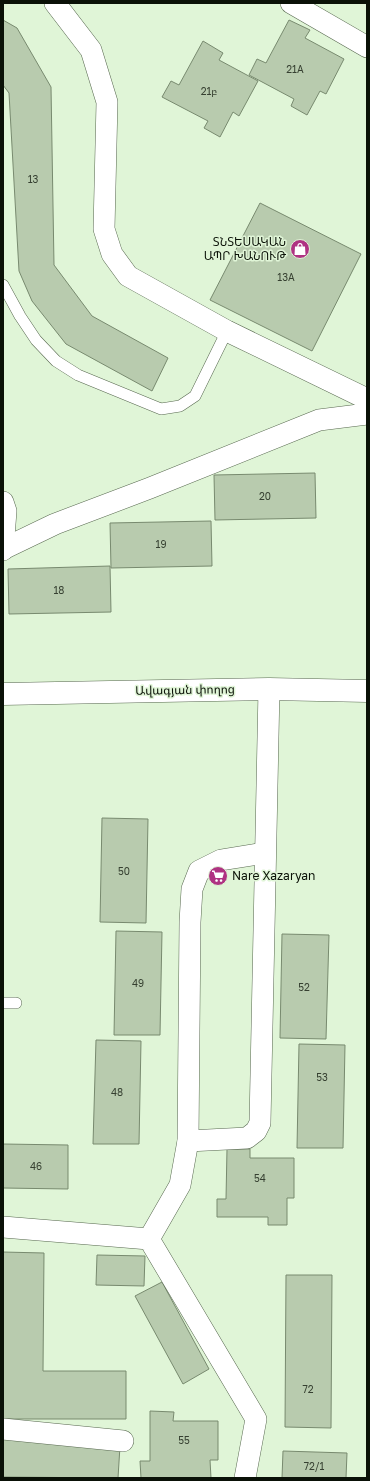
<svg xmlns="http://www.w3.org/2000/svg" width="370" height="1481" viewBox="0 0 370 1481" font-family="'Golos Text','Noto Sans Armenian',sans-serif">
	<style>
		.building { fill: #b8cbae; stroke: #788a6f }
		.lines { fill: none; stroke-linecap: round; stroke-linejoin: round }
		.lane-casing { stroke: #57684f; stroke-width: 12 }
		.street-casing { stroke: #57684f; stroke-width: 22 }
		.secondary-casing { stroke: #57684f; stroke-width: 23 }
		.lane { stroke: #fff; stroke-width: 11 }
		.street { stroke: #fff; stroke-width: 21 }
		.secondary { stroke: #fff; stroke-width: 22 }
		.labels { text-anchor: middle; stroke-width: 3; stroke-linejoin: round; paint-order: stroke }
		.number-label { font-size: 10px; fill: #364031 }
		.poi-label { font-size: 12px; fill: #0a1107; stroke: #e0f5d7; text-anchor: end }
		.street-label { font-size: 12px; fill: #0a1107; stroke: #e0f5d7 }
	</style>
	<rect width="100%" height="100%" fill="#e0f5d7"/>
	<g class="building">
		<path d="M3,20L17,28L51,87L54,265L92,316L168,358L152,391L66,344L32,301L19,271L9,93L3,85Z"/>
		<path d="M289,20L310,30L305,38L344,59L326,94L320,91L307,115L291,106L294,99L249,75L257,59L266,63Z"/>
		<path d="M203,41L223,53L219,60L258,81L239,116L233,112L220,137L204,128L208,121L162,97L171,81L179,85Z"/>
		<path d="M260,203L361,254L312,351L210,300Z"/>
		<path d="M315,473L316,518L215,520L214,475Z"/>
		<path d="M211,521L212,566L111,568L110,523Z"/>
		<path d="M110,566L111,612L9,614L8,569Z"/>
		<path d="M102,818L148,819L146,923L100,922Z"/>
		<path d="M116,931L162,932L160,1035H114Z"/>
		<path d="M282,934L329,935L326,1039L280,1038Z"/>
		<path d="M96,1040L141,1041L139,1144H93Z"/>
		<path d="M299,1044L345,1045L343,1148H297Z"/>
		<path d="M3,1144L68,1145V1189L3,1188Z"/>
		<path d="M227,1149H250V1158H294V1198H287V1225H268V1217H217V1199H226Z"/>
		<path d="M3,1252L44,1253L43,1371H126V1419H3Z"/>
		<path d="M97,1255L145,1256L144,1286L96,1285Z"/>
		<path d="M286,1275H332L331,1428L285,1427Z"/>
		<path d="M162,1282L209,1369L183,1384L135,1296Z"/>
		<path d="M150,1411L174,1412L173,1421H218V1460H210L211,1478H141L140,1461H150Z"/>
		<path d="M3,1438L120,1446L118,1478L3,1477Z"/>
		<path d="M283,1451L347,1453L346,1478H282Z"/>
	</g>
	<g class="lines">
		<g class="lane-casing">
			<g id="lane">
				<path d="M3,285L20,316L36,340L56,361L78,375L161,409L180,406L195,396L227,331"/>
				<path d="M3,1003H16"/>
			</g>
		</g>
		<g class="street-casing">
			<g id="street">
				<path d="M55,3L91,50L107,102L104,229L112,254L128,276L227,331L367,399"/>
				<path d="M291,3L367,47"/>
				<path d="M3,502L6,511L3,550"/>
				<path d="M3,549L55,524L150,488L319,420L367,414"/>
				<path d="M188,1141L247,1138L256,1131L260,1123L269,689"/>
				<path d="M3,1227L149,1239L256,1419L245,1478"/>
				<path d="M149,1239L180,1185L188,1141L190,922L192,889L199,871L221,860L265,853"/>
				<path d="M3,1429L123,1441"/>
			</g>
		</g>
		<g class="secondary-casing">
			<path id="secondary" d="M3,694L269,689L367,691"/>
		</g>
		<use href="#lane" class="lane"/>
		<use href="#street" class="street"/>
		<use href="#secondary" class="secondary"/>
	</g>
	<defs>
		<g id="shop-disc" transform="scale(1)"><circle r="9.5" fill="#af3282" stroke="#e0f5d7"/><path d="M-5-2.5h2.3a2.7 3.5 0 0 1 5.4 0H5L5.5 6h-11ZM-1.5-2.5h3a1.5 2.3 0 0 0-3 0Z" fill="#fff"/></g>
		<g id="supermarket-disc" transform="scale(1)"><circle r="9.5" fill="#af3282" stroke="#e0f5d7"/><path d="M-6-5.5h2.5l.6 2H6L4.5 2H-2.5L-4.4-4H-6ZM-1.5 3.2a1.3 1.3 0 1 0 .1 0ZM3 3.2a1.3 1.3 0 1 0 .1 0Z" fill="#fff"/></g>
	</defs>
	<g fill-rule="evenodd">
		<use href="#shop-disc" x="300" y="249"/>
		<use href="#supermarket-disc" x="218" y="876"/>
	</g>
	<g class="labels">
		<g class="number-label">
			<text x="295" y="73">21A</text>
			<text x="209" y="95">21բ</text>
			<text x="33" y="183">13</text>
			<text x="286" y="281">13A</text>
			<text x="265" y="500">20</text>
			<text x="161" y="548">19</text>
			<text x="59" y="594">18</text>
			<text x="124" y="875">50</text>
			<text x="138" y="987">49</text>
			<text x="304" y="991">52</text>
			<text x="322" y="1081">53</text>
			<text x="117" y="1096">48</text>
			<text x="36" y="1170">46</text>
			<text x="260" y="1182">54</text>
			<text x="308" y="1393">72</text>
			<text x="184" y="1444">55</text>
			<text x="314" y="1470">72/1</text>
		</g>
		<g class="poi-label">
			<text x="286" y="246">ՏՆՏԵՍԱԿԱՆ<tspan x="286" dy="14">ԱՊՐ ԽԱՆՈՒԹ</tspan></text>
			<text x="232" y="880" text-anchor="start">Nare Xazaryan</text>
		</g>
		<g class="street-label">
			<text transform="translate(185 690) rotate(-1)" y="4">Ավագյան փողոց</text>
		</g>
	</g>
	<rect width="370" height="1481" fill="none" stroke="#0a1107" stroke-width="8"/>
</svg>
